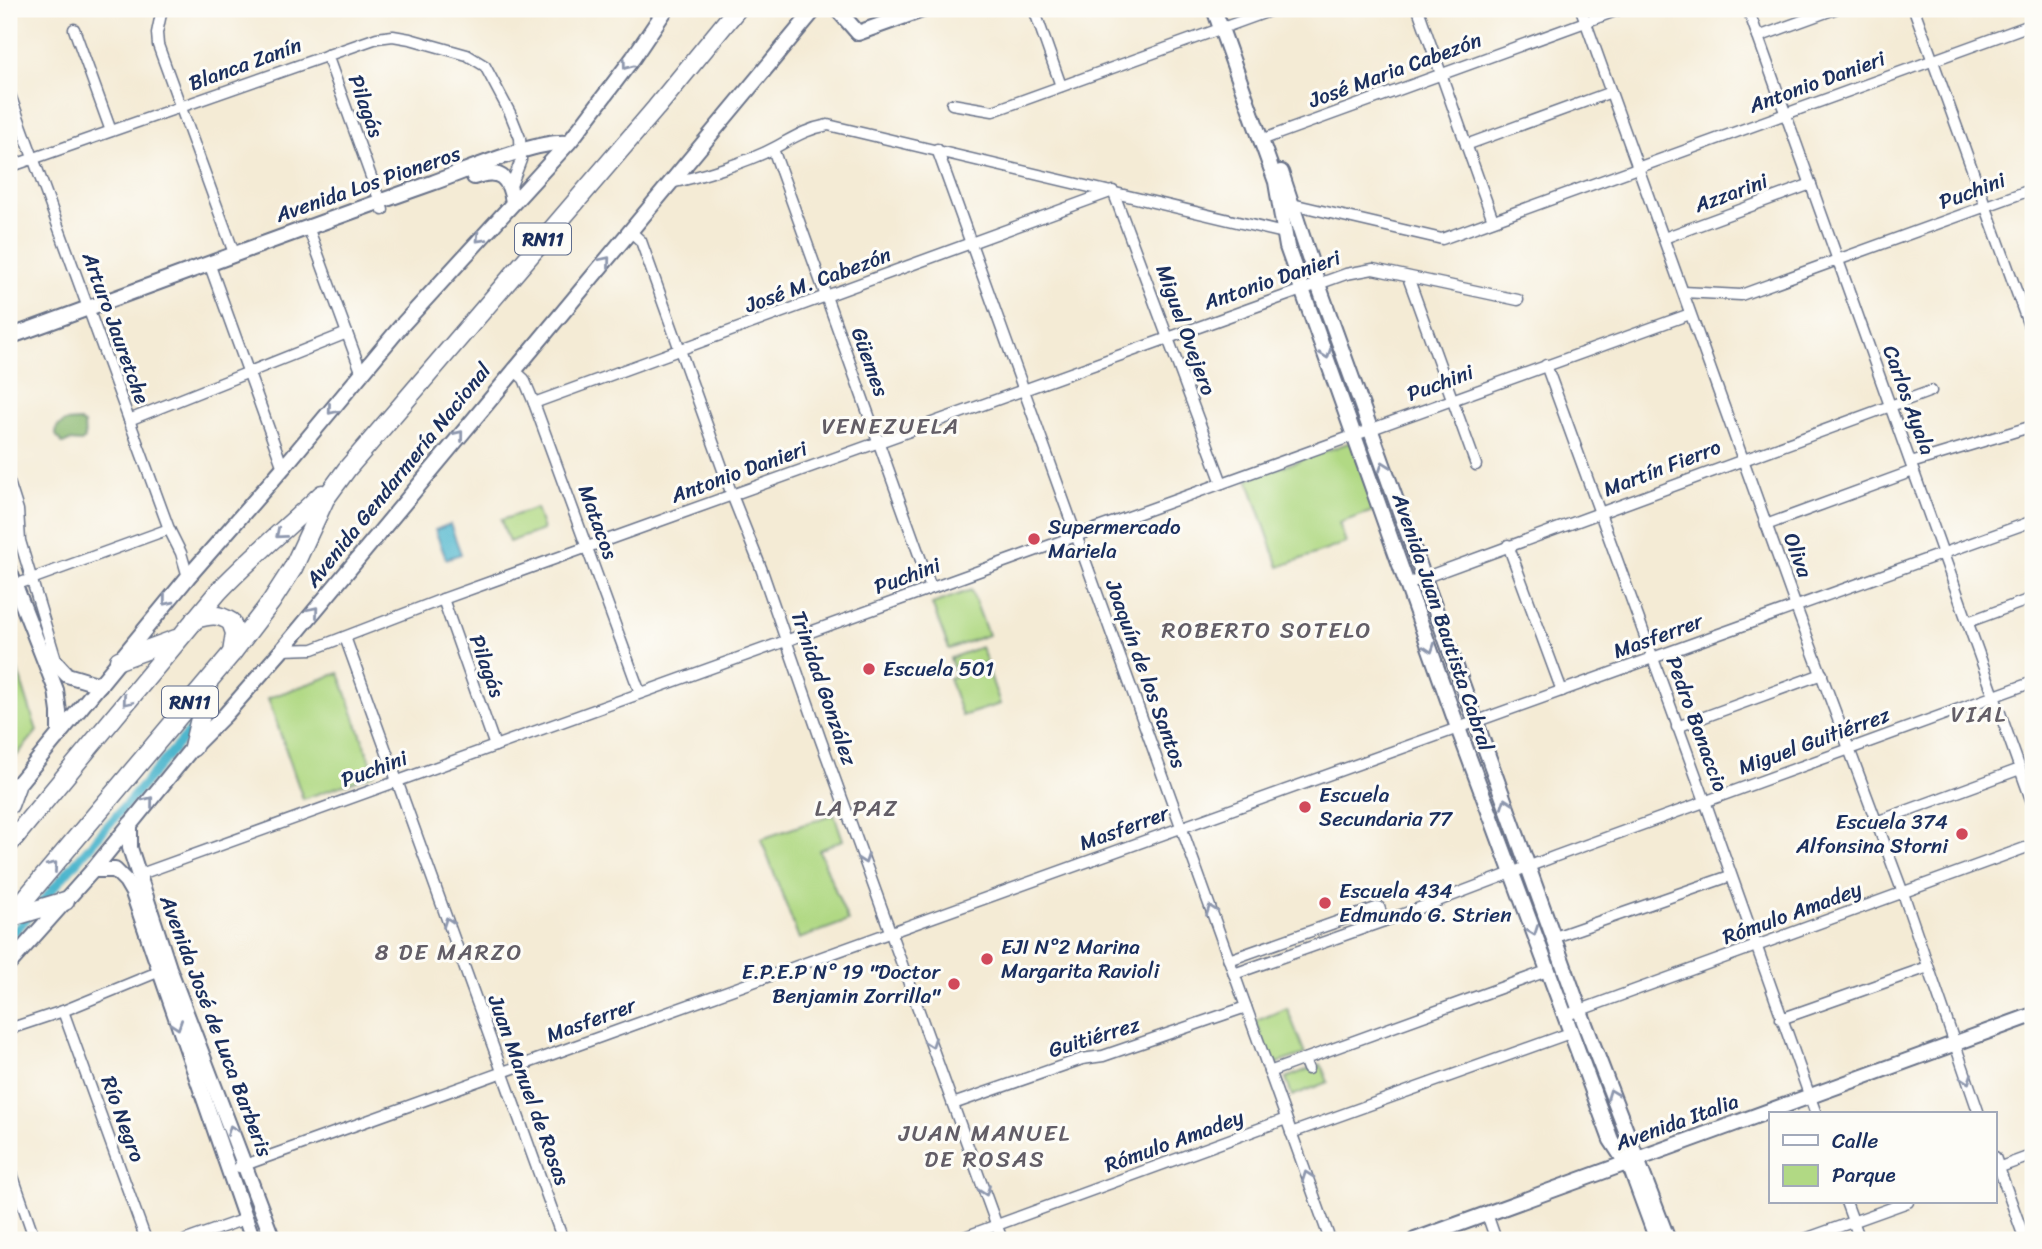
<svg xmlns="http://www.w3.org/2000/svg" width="2042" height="1249" viewBox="0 0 2042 1249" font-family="Sriracha,sans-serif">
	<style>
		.green { fill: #b1d984; stroke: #668471; stroke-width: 2 }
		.forest { fill: #8cb972; stroke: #547468; stroke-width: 2 }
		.water { fill: #4eb6cd; stroke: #347296; stroke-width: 2 }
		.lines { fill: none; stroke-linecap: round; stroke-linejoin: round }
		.canal { stroke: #4eb6cd; stroke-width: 9 }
		.street-casing { stroke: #677188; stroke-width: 13 }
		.secondary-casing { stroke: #677188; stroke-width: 18 }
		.highway-casing { stroke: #677188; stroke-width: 21 }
		.street { stroke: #fff; stroke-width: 10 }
		.secondary { stroke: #fff; stroke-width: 14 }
		.highway { stroke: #fff; stroke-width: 18 }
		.oneway { stroke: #8d97ae }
		.poi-dot { fill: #d1495b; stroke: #fdfcf7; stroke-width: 2.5 }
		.labels { text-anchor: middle; stroke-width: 6; stroke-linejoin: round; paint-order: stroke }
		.shield { fill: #fdfcf7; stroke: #5f6c8c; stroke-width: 2 }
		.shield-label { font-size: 19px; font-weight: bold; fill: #1b2f5e }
		.street-label { font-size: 21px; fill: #1b2f5e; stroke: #fdfcf7 }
		.poi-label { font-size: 21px; fill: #1b2f5e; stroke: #fdfcf7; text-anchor: start }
		.neighbourhood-label { font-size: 23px; letter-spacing: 2px; fill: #635e67; stroke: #fdfcf7 }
	</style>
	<rect width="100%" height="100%" fill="#fdfcf7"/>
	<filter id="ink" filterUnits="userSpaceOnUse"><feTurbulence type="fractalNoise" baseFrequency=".0143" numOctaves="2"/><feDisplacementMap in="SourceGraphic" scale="14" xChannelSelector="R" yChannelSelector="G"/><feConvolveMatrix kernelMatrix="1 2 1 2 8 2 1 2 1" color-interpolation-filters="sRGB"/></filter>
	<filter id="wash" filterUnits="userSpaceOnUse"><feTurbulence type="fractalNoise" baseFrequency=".00686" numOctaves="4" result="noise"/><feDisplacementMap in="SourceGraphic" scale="28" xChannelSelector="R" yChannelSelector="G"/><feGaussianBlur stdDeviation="1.57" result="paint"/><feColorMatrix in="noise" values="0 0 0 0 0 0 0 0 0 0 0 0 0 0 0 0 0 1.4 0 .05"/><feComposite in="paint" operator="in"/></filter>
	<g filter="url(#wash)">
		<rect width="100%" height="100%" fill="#f4ebd5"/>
		<g class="green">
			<path d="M1351,442L1376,510L1339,523L1346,543L1279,567L1248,479Z"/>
			<path d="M536,508L543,530L509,542L501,520Z"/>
			<path d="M971,590L988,635L949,649L932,604Z"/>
			<path d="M9,643L37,731L9,765Z"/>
			<path d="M981,647L987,662L955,673L950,658Z"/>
			<path d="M987,666L1000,704L962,716L949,678Z"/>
			<path d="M339,673L375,774L303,799L268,698Z"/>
			<path d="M834,814L843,840L819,850L848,921L799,939L761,839Z"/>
			<path d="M1287,1008L1305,1054L1272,1065L1256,1021Z"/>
			<path d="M1321,1064L1328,1082L1292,1096L1286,1078Z"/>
		</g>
		<path class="forest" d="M79,421L84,424L85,439L81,442L69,441L63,444L56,435L57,427L65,422Z"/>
		<path class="water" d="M450,524L461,554L446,559L435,530Z"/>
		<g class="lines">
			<g class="canal">
				<path d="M39,905L194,726"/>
				<path d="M9,938L28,917"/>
			</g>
		</g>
	</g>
	<g filter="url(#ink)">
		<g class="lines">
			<g class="street-casing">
				<g id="street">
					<path d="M162,9L157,33L158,45L234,253"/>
					<path d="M1034,9L1061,86"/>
					<path d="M1418,9L1493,220"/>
					<path d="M1581,9L1796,607L1903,893L1979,1114"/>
					<path d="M1748,9L2033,805"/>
					<path d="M1914,9L2033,337"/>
					<path d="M74,29L111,131"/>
					<path d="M1758,37L1835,9"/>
					<path d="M327,55L383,210"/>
					<path d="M9,92L169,529L181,553L188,577"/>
					<path d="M952,104L993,111L1275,9"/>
					<path d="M1261,140L1621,9"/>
					<path d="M1466,145L1611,92"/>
					<path d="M773,149L931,588"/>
					<path d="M937,149L1330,1240"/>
					<path d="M9,167L377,38L393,36L410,39L467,55L485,66L510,113L520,138L521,160L511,186"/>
					<path d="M670,183C699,177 748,162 774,148C793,138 806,129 828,125L1284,233"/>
					<path d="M1292,204L1442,239L2033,24"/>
					<path d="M308,227L362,374"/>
					<path d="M630,231L641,241L732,495L761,568L820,738L1002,1240"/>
					<path d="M1664,238L1811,184"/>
					<path d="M209,263L283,468"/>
					<path d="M1408,277L1476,465"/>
					<path d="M1683,292L1741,295L2033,189"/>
					<path d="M1546,365L1705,801L1816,1114"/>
					<path d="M513,369L524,379L534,403L640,693"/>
					<path d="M534,403L1113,191L1222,483"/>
					<path d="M129,420L347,333"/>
					<path d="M1911,463L2033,426"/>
					<path d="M9,482L18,510L20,541L56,660"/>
					<path d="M1766,525L1913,471"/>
					<path d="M1508,545L1562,691"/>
					<path d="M1407,584L1931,391"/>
					<path d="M15,585L169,529"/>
					<path d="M443,599L495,746"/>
					<path d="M1968,622L2033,598"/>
					<path d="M345,637L563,1240"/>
					<path d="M282,650L313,649L443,599L1346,274L1373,269L1518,300"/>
					<path d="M1677,727L1822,674"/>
					<path d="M1876,822L2020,769"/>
					<path d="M138,875L1690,314"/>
					<path d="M1555,937L1730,876"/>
					<path d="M1229,960L1379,907L1384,921"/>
					<path d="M1234,974L1401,915L1556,856L2033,682"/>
					<path d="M63,1011L146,1240"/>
					<path d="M1564,1016L2033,845"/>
					<path d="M1781,1019L1928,967"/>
					<path d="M9,1029L63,1011L165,969"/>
					<path d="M1304,1059L1308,1069"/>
					<path d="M1269,1072L1547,971"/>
					<path d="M953,1104L1082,1059L1103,1056L1246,1007"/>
					<path d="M1291,1133L1570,1033"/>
					<path d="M1995,1157L2025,1240"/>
					<path d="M9,1165L35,1240"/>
					<path d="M239,1167L2033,521"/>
					<path d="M1995,1169L2033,1155"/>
					<path d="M1846,1202L1860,1240"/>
					<path d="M1487,1214L1496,1240"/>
					<path d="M186,1240L245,1219"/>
					<path d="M956,1240L1286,1119"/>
					<path d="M1802,1240L1908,1202"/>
				</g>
			</g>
			<g class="secondary-casing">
				<g id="secondary">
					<path d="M837,9L858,33L925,9"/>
					<path d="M1214,9L1276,182L1287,247L1458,728L1611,1140L1632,1172L1657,1240"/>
					<path d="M1281,172L1318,284L1580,1011L1668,1240"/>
					<path d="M474,177C500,168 509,177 513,202"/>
					<path d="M9,337C150,286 290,233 432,183C464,172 538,139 568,143"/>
					<path d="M9,570L56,690L59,712V736"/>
					<path d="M44,650L67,675L100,685"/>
					<path d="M10,794L188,577L283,468L402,325L571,140L633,58L666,9"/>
					<path d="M130,824V848L169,968L273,1240"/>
					<path d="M93,870H115L126,881L133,893L253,1240"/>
					<path d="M9,964L93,870L193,747L225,715L282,650L815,9"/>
					<path d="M1415,1240L2033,1015"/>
				</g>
			</g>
			<g class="highway-casing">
				<g id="highway">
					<path d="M195,619C210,615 218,613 231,622L235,633L232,653"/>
					<path d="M119,660L176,639"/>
					<path d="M193,747L208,686"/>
					<path d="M9,805L16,786"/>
					<path d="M9,844L218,592C251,557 288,527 322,494"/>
					<path d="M9,918L232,653L271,602L293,568L325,499L347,469L656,108L737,9"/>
					<path d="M9,918L65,901"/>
				</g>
			</g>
			<use href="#street" class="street"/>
			<use href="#secondary" class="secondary"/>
			<use href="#highway" class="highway"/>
		</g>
		<defs><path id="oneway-chevron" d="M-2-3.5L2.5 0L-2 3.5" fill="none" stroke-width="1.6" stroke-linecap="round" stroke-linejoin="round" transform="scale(1.75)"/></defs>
		<g class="oneway">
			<use href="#oneway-chevron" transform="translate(627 65) rotate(127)"/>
			<use href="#oneway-chevron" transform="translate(480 238) rotate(133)"/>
			<use href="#oneway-chevron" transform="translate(606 261) rotate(-50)"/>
			<use href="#oneway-chevron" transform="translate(1326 354) rotate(70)"/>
			<use href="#oneway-chevron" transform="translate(332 410) rotate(130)"/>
			<use href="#oneway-chevron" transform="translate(459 435) rotate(-51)"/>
			<use href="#oneway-chevron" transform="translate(1384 466) rotate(-110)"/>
			<use href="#oneway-chevron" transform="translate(280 534) rotate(140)"/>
			<use href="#oneway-chevron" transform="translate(167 601) rotate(129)"/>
			<use href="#oneway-chevron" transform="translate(314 611) rotate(-50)"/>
			<use href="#oneway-chevron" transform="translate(1430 648) rotate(71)"/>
			<use href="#oneway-chevron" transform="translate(127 701) rotate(130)"/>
			<use href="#oneway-chevron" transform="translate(149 801) rotate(-51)"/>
			<use href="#oneway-chevron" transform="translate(1506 803) rotate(-110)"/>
			<use href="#oneway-chevron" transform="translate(864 859) rotate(70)"/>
			<use href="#oneway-chevron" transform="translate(53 866) rotate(-50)"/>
			<use href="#oneway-chevron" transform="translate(1211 910) rotate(-110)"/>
			<use href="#oneway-chevron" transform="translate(448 922) rotate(-110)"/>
			<use href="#oneway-chevron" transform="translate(1533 931) rotate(70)"/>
			<use href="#oneway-chevron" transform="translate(177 1025) rotate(71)"/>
			<use href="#oneway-chevron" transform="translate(931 1043) rotate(70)"/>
			<use href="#oneway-chevron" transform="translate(1967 1079) rotate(70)"/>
			<use href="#oneway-chevron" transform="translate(1612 1094) rotate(-111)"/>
			<use href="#oneway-chevron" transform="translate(232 1130) rotate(-111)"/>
			<use href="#oneway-chevron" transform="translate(1307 1176) rotate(-110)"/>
			<use href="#oneway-chevron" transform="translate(985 1191) rotate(70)"/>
		</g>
	</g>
	<g class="poi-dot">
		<circle cx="1034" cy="539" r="7"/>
		<circle cx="869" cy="669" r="7"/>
		<circle cx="1305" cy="807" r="7"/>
		<circle cx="1962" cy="834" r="7"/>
		<circle cx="1325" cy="903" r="7"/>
		<circle cx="987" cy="959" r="7"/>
		<circle cx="954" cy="984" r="7"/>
	</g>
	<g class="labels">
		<g class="shield">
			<rect x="515" y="223.5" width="56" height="31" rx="5"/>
			<rect x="162" y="686.5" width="56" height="31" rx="5"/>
		</g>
		<g class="shield-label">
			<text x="543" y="246">RN11</text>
			<text x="190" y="709">RN11</text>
		</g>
		<g class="street-label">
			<text transform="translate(245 64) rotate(-20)" y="7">Blanca Zanín</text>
			<text transform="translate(1395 70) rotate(-20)" y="7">José Maria Cabezón</text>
			<text transform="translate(1817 82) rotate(-20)" y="7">Antonio Danieri</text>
			<text transform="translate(366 106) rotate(70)" y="7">Pilagás</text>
			<text transform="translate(368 184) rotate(-19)" y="7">Avenida Los Pioneros</text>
			<text transform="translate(1972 191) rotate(-20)" y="7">Puchini</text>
			<text transform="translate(1731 193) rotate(-20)" y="7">Azzarini</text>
			<text transform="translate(818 280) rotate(-20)" y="7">José M. Cabezón</text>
			<text transform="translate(1272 280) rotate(-19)" y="7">Antonio Danieri</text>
			<text transform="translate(116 328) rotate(70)" y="7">Arturo Jauretche</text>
			<text transform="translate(1186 330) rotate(70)" y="7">Miguel Ovejero</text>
			<text transform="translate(870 362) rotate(70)" y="7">Güemes</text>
			<text transform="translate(1440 383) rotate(-20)" y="7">Puchini</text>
			<text transform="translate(1909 400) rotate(70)" y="7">Carlos Ayala</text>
			<text transform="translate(1662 468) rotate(-21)" y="7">Martín Fierro</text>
			<text transform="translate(739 472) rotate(-20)" y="7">Antonio Danieri</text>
			<text transform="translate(398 475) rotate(-51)" y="7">Avenida Gendarmería Nacional</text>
			<text transform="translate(598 522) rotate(70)" y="7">Matacos</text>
			<text transform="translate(1798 555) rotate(70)" y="7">Oliva</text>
			<text transform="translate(907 576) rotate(-20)" y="7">Puchini</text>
			<text transform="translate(1443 622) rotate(71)" y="7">Avenida Juan Bautista Cabral</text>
			<text transform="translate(1658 636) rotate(-20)" y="7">Masferrer</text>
			<text transform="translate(487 666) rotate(70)" y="7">Pilagás</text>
			<text transform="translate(1146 674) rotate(70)" y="7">Joaquín de los Santos</text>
			<text transform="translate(824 688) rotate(71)" y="7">Trinidad González</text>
			<text transform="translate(1697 724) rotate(70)" y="7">Pedro Bonaccio</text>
			<text transform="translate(1814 741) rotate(-20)" y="7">Miguel Guitiérrez</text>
			<text transform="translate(374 769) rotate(-20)" y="7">Puchini</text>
			<text transform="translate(1124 828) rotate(-20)" y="7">Masferrer</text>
			<text transform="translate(1792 913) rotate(-20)" y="7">Rómulo Amadey</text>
			<text transform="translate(591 1020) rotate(-20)" y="7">Masferrer</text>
			<text transform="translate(216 1026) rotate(69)" y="7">Avenida José de Luca Barberis</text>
			<text transform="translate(1094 1037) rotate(-17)" y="7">Guitiérrez</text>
			<text transform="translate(529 1090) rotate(70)" y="7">Juan Manuel de Rosas</text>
			<text transform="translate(123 1119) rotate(70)" y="7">Río Negro</text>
			<text transform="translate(1677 1122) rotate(-20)" y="7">Avenida Italia</text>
			<text transform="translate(1174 1141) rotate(-20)" y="7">Rómulo Amadey</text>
		</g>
		<g class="poi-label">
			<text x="1048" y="534">Supermercado<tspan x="1048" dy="24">Mariela</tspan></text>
			<text x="883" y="676">Escuela 501</text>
			<text x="1319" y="802">Escuela<tspan x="1319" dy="24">Secundaria 77</tspan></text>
			<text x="1948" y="829" text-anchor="end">Escuela 374<tspan x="1948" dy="24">Alfonsina Storni</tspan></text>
			<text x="1339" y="898">Escuela 434<tspan x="1339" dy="24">Edmundo G. Strien</tspan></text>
			<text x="1001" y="954">EJI N°2 Marina<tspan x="1001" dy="24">Margarita Ravioli</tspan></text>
			<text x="940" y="979" text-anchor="end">E.P.E.P N° 19 "Doctor<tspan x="940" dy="24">Benjamin Zorrilla"</tspan></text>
		</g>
		<g class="neighbourhood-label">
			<text x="891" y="434">VENEZUELA</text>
			<text x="1267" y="638">ROBERTO SOTELO</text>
			<text x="1979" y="722">VIAL</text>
			<text x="857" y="816">LA PAZ</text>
			<text x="449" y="960">8 DE MARZO</text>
			<text x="985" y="1141">JUAN MANUEL<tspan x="985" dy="26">DE ROSAS</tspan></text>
		</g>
	</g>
	<rect width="2042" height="1249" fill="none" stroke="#fdfcf7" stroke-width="35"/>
	<rect x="1769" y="1112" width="228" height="91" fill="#fdfcf7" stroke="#a3aaba" stroke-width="2"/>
	<rect x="1783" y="1135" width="35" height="10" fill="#ffffff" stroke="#a3aaba" stroke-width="2"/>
	<text x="1832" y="1148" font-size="21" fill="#1b2f5e">Calle</text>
	<rect x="1783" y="1165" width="35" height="21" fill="#b1d984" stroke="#a3aaba" stroke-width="2"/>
	<text x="1832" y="1182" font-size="21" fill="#1b2f5e">Parque</text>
</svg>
